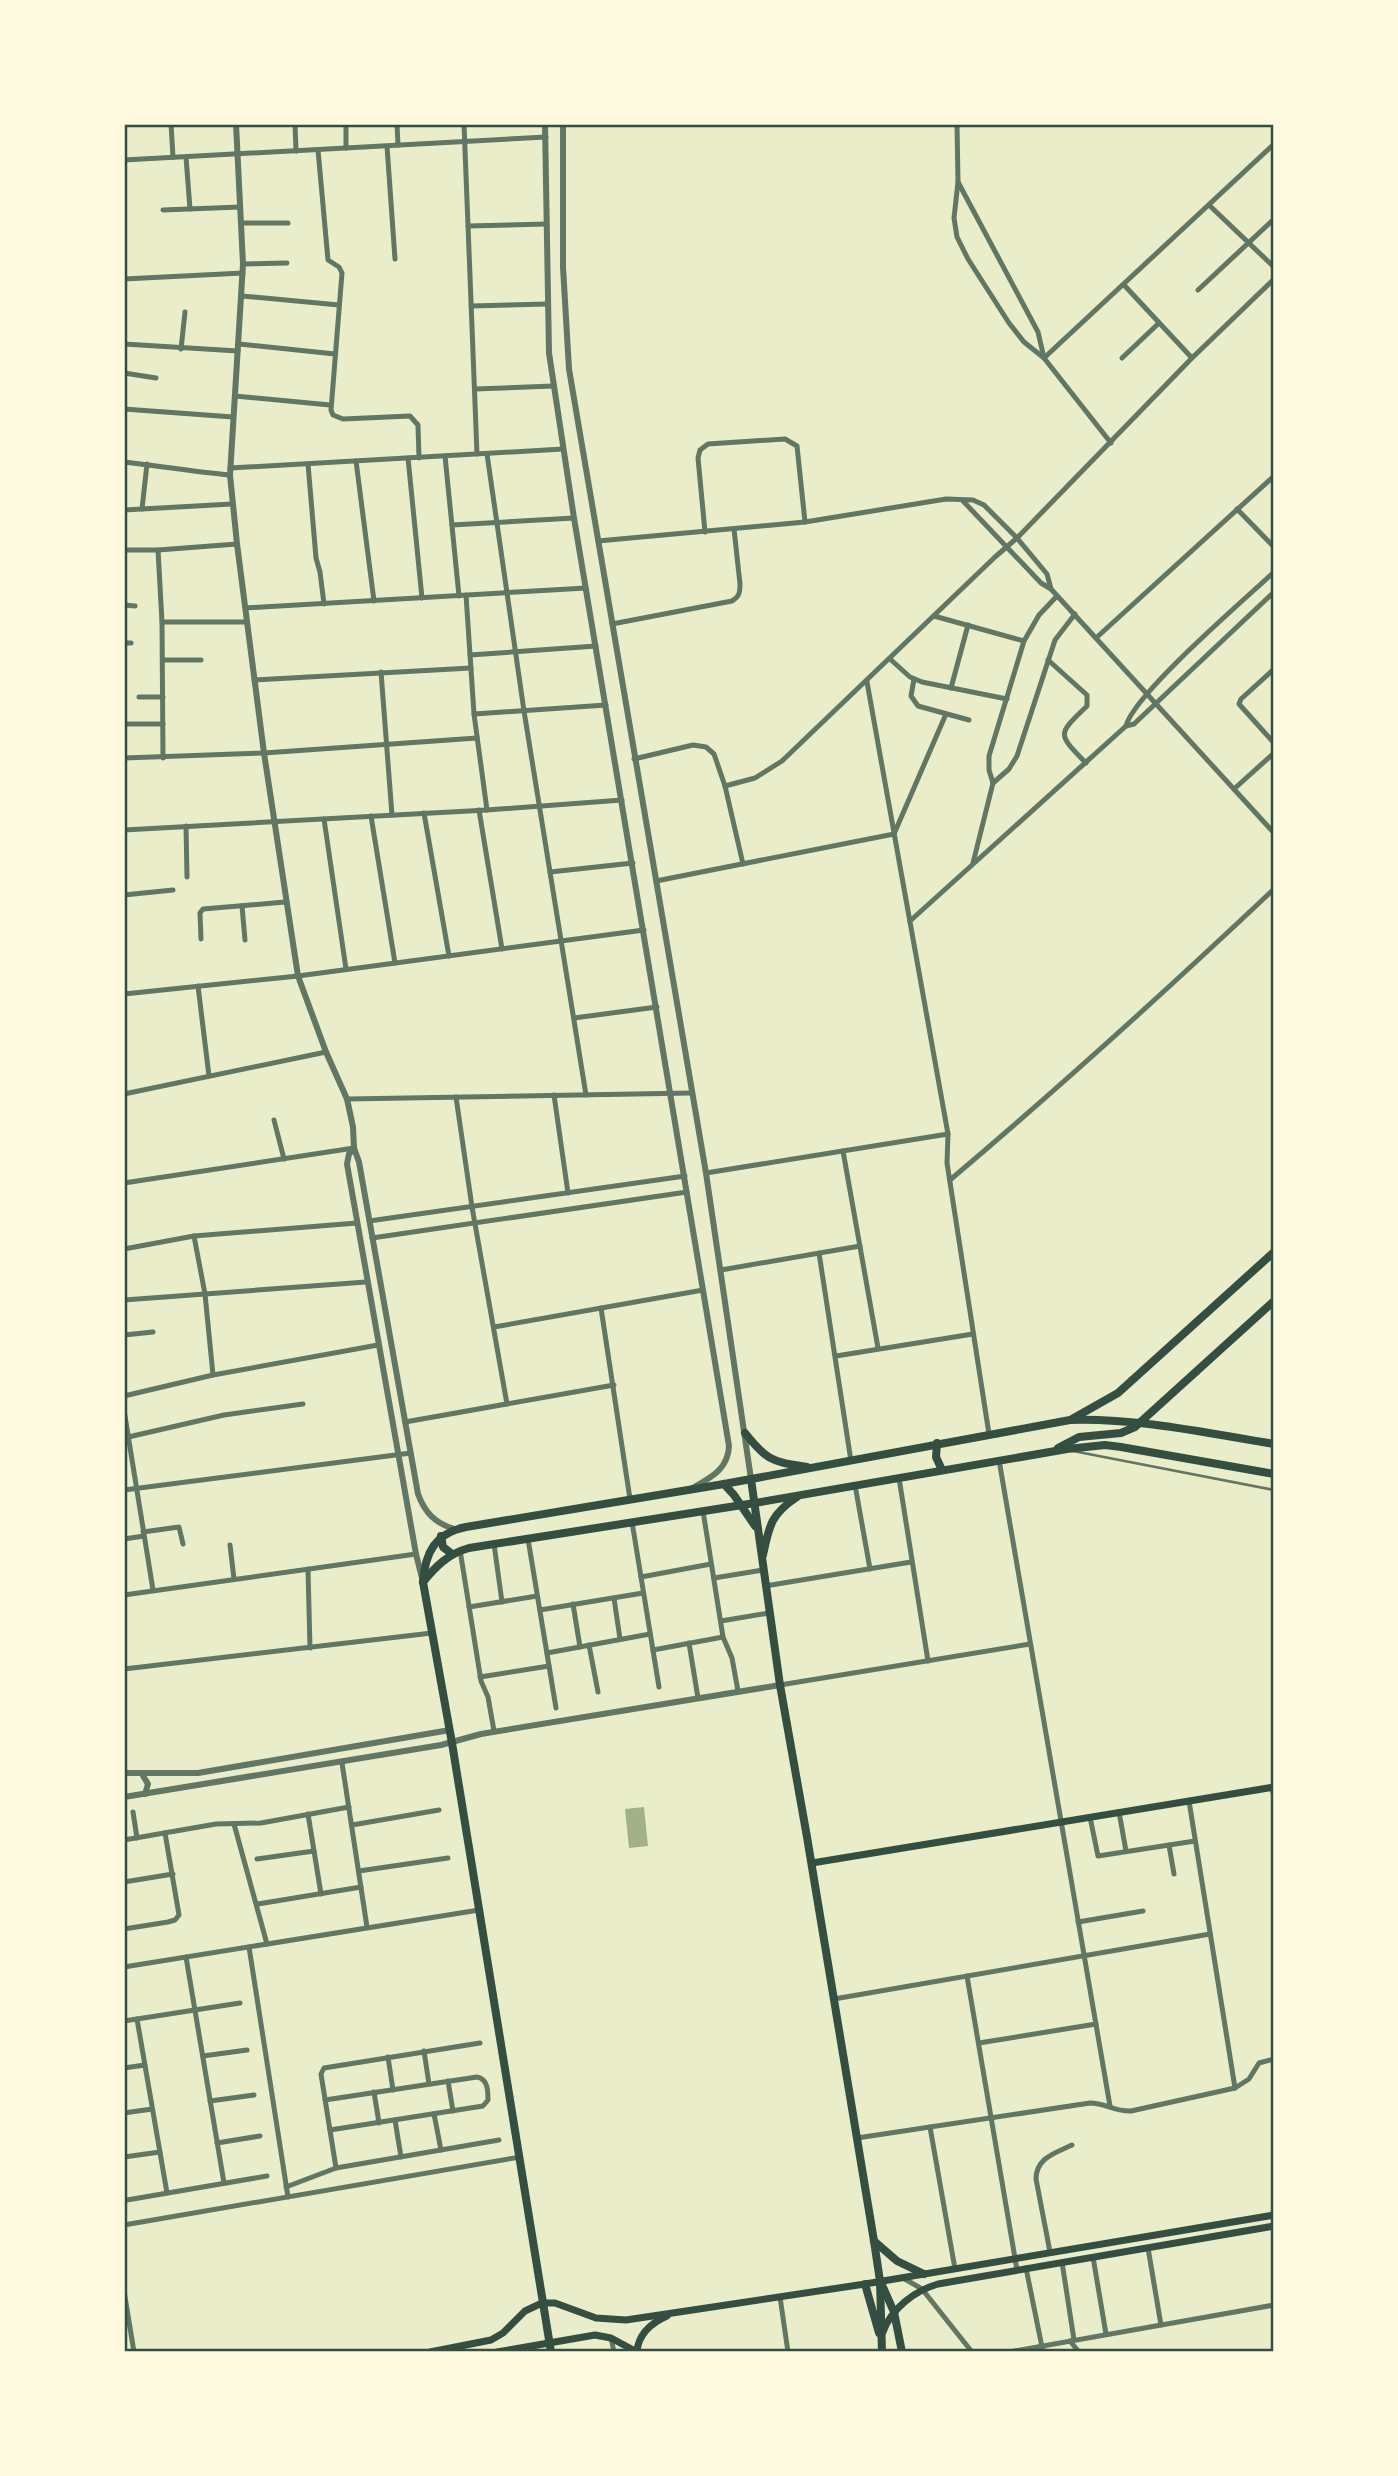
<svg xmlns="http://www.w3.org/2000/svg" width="1398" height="2476" viewBox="0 0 1398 2476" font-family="'Zilla Slab',serif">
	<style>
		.water { fill: #a3b18a }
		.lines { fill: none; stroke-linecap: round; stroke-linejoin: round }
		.service { stroke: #617663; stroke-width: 2.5 }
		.minor { stroke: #617663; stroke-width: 5 }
		.tertiary { stroke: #617663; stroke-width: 6 }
		.secondary { stroke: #344e41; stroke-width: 7 }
		.primary { stroke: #344e41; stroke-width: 8 }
		.neatline { fill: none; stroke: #344e41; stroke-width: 2.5 }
	</style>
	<rect width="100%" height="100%" fill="#e9edc9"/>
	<path class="water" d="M644,1807L648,1846L629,1848L625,1809Z"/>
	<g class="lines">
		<path class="service" d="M1073,1451L1274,1490"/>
		<g class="minor">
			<path d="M171,124L173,157"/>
			<path d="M295,124L296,151"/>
			<path d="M346,124V148"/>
			<path d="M397,124L398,145"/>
			<path d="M464,124L477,454"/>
			<path d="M957,124L958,182L954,218L957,237L968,259L1009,323L1024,342L1044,358L1111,443"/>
			<path d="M387,146L395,259"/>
			<path d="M318,150L328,260L339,267L342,273L331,410L333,415L343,419L410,416L418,425L419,458"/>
			<path d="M186,157L190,209"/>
			<path d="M124,160L546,137"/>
			<path d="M958,182L1038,332L1044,358"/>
			<path d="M1209,205L1274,267"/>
			<path d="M163,210L240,207"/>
			<path d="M241,223H288"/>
			<path d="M468,226L546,224"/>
			<path d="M243,264L287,263"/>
			<path d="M124,279L243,273"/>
			<path d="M1124,285L1192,358"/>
			<path d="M1198,290L1274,219"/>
			<path d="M242,296L339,305"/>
			<path d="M471,306L547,304"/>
			<path d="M124,344L238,351"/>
			<path d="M239,344L335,354"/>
			<path d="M181,349L185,312"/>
			<path d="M1044,358L1274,144"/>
			<path d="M1122,358L1159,323"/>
			<path d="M124,373L156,378"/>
			<path d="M475,389L553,386"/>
			<path d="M235,396L330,405"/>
			<path d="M124,409L233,417"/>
			<path d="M487,454L524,711L586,1095"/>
			<path d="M445,456L459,596"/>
			<path d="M408,458L422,598"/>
			<path d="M356,461L374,601"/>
			<path d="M124,462C160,466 194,472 230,475"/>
			<path d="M308,464L316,558L320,572L324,604"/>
			<path d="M230,468L563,449"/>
			<path d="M963,501L1041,583L1051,589L1274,833"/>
			<path d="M142,509L147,464"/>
			<path d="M1237,509L1274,547"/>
			<path d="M124,510L232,504"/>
			<path d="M452,525L574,518"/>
			<path d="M705,532L698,458L700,450L708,444L785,439L797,446L805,522"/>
			<path d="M598,541L805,522L946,499L973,500L984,505L1017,538L1047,574L1051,589"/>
			<path d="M124,550H158L237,544"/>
			<path d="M158,550L162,622L163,758"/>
			<path d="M466,595L474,714L487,810"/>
			<path d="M124,605L135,606"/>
			<path d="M245,608L586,588"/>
			<path d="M934,616L1024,641"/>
			<path d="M162,622H247"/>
			<path d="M612,624L732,601C739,597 740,593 740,584L734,529"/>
			<path d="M1096,638L1274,476"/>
			<path d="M124,643H131"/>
			<path d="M470,655L596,646"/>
			<path d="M890,659L910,677L922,682L1007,699"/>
			<path d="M163,660H201"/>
			<path d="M1048,660L1087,695V706C1057,735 1057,733 1086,763"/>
			<path d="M1274,669L1241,699L1239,704L1274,743"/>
			<path d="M381,672L392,815"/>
			<path d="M914,679L911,696L918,706L969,720"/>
			<path d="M254,680L471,668"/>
			<path d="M867,682L948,1134L947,1163L989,1434"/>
			<path d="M951,688L968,625"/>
			<path d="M139,697H163"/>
			<path d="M474,714L606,705"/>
			<path d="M124,724H163"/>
			<path d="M1126,726C1133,695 1244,600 1274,572"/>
			<path d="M124,758L264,753L477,738"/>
			<path d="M634,759L693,745L706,747L714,754L725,786L743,864"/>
			<path d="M993,783L1009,769L1017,756L1055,640L1075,614"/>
			<path d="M725,786L755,778L782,761L995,557L1017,538L1192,358L1274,279"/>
			<path d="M1234,789L1274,753"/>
			<path d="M479,810L502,949"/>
			<path d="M424,813L449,956"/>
			<path d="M371,816L395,963"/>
			<path d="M324,819L346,969"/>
			<path d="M186,826L187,877"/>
			<path d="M124,830L487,810L622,800"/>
			<path d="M973,863L993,783L989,770V756L1024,641L1039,615L1057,596"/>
			<path d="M550,872L633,863"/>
			<path d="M656,881L894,834L946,714"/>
			<path d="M124,895L173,890"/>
			<path d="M242,906L245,940"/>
			<path d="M910,921L1126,726L1134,724L1274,592"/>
			<path d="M201,939L200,913L203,909L285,902"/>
			<path d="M198,986L209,1076"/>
			<path d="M124,994L298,976L644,930"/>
			<path d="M574,1018L657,1007"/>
			<path d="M124,1094L326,1052"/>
			<path d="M554,1095L568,1193"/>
			<path d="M456,1097L472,1207L507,1404"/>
			<path d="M347,1099L691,1093"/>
			<path d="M274,1120L284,1159"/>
			<path d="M843,1151L878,1348"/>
			<path d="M706,1173L948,1134"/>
			<path d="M950,1180C1061,1086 1168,989 1274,889"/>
			<path d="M124,1183L354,1148"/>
			<path d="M369,1221L685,1176"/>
			<path d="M194,1236L205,1294L213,1375"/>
			<path d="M372,1238L687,1192"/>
			<path d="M124,1249L194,1236L357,1223"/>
			<path d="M819,1253L851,1461"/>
			<path d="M721,1270L860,1246"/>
			<path d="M124,1300L366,1282"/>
			<path d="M601,1308L630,1499"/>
			<path d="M494,1327L703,1290"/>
			<path d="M124,1335L153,1332"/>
			<path d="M836,1356L973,1334"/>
			<path d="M124,1396L213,1375L378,1345"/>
			<path d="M124,1410L153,1590"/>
			<path d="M405,1422L614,1385"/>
			<path d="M124,1438L224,1415L303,1404"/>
			<path d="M999,1460L1110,2106"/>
			<path d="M899,1478L928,1661"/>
			<path d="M855,1485L870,1569"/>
			<path d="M124,1490L411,1453"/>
			<path d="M703,1511L723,1637L732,1658L738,1691"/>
			<path d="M632,1522L659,1687"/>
			<path d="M143,1532L179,1527L183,1544"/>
			<path d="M124,1539L144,1536"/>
			<path d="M528,1539L556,1708"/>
			<path d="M494,1544L502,1602"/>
			<path d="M230,1545L234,1579"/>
			<path d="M460,1550L481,1681L488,1697L494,1731"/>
			<path d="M308,1569L310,1648"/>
			<path d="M641,1577L711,1564"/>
			<path d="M714,1578L763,1570"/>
			<path d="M765,1586L911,1562"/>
			<path d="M124,1595L416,1554"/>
			<path d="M614,1598L620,1639"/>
			<path d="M573,1604L580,1647"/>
			<path d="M469,1607L537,1596"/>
			<path d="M540,1610L643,1593"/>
			<path d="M721,1621L769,1613"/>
			<path d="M689,1643L698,1698"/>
			<path d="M589,1645L598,1692"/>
			<path d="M653,1650L723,1637"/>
			<path d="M547,1653L650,1634"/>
			<path d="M124,1669L432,1633"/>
			<path d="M480,1677L549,1666"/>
			<path d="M780,1685L1030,1644"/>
			<path d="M342,1763L367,1927"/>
			<path d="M1272,1787L1274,1798"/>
			<path d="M1189,1801L1235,2088"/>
			<path d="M133,1812L137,1838"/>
			<path d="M1119,1812L1126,1851"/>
			<path d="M308,1814L321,1894"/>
			<path d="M1090,1817L1098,1856L1195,1841"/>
			<path d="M234,1824L267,1944"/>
			<path d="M352,1825L439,1810"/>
			<path d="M124,1840L216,1824L261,1823L349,1807"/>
			<path d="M1169,1845L1174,1874"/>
			<path d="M257,1859L314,1851"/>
			<path d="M359,1871L448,1858"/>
			<path d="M124,1882L173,1874"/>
			<path d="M258,1904L361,1887"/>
			<path d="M1078,1922L1143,1911"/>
			<path d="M124,1929L168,1922L175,1920L179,1915L165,1833"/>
			<path d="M249,1947L288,2197"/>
			<path d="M186,1957L224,2183"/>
			<path d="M124,1967L479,1910"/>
			<path d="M967,1976L1017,2270"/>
			<path d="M834,1999L1210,1934"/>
			<path d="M137,2019L167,2193"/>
			<path d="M124,2021L240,2003"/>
			<path d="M979,2043L1096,2024"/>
			<path d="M424,2051L429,2084"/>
			<path d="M203,2056L247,2050"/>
			<path d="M388,2057L393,2090"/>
			<path d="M124,2068L145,2065"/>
			<path d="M448,2081L453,2111"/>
			<path d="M374,2092L379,2123"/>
			<path d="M325,2100L477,2077C488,2079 488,2091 488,2100L483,2106L330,2130"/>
			<path d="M210,2101L254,2095"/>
			<path d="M124,2113L152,2109"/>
			<path d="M434,2114L441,2150"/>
			<path d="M395,2120L401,2157"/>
			<path d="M930,2127L955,2269"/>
			<path d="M857,2138L1090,2103C1105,2103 1116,2112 1131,2111L1235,2088L1249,2079L1259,2063L1274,2059"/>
			<path d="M217,2143L260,2136"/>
			<path d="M124,2157L160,2152"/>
			<path d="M336,2168L321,2074L324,2068L480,2043"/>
			<path d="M286,2187L336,2168L499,2140"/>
			<path d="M127,2200L267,2176"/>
			<path d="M124,2225L520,2157"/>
			<path d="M1148,2248L1161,2325"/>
			<path d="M1050,2252L1036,2179C1036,2158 1055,2153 1072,2145"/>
			<path d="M1093,2257L1106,2334"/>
			<path d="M1062,2262L1074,2340"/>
			<path d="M1026,2268L1043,2352"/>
			<path d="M903,2278L922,2289L972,2352"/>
			<path d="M124,2291L134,2352"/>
			<path d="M780,2297L788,2352"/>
			<path d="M611,2338L614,2352"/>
			<path d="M1070,2341L1079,2352"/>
			<path d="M1009,2352L1274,2305"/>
		</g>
		<g class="tertiary">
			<path d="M236,124L243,264L230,475L237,544L264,753L298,976L326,1052L347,1099L353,1127L354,1148L359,1162L418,1494C425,1513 435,1523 454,1529"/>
			<path d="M545,124L549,353L574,518L729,1446C728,1470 710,1478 691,1489"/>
			<path d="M563,124V267L569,369L706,1173L751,1479"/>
			<path d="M354,1148L349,1154L347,1164L416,1554L422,1578"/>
			<path d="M124,1773H198L450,1730"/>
			<path d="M142,1774L148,1784L145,1794"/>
			<path d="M124,1797L441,1745L481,1734L780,1685"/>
		</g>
		<g class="secondary">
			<path d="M812,1863L1274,1787"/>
			<path d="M883,2332C891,2309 914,2291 938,2284L1274,2226"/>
			<path d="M637,2351C639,2333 651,2323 667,2316"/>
			<path d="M430,2352L491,2340L503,2333L525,2311L542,2303H555L596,2318L626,2320L865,2284L1274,2215"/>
			<path d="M497,2352L595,2335L611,2338L637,2352"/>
		</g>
		<g class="primary">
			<path d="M1072,1419L1118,1393L1274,1252"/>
			<path d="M745,1433C768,1462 772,1461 807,1467"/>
			<path d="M937,1443L936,1457L942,1470"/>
			<path d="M1058,1448L1079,1437L1121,1433L1135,1427L1274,1301"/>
			<path d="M751,1479L780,1685L807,1837L874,2241L880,2281L882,2352"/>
			<path d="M724,1484L734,1495L755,1526"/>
			<path d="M441,1536L443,1547L452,1554"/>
			<path d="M763,1555C769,1526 771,1514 797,1497"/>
			<path d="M423,1582C436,1566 448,1554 469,1548L755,1503L1067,1449L1105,1445L1121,1447L1274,1474"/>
			<path d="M874,2241L897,2261L924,2274"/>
			<path d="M865,2284L879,2333"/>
			<path d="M882,2285L894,2312L902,2352"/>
			<path d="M551,2352L452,1743L423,1582C425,1553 435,1533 466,1527L724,1484L1070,1420C1139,1418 1206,1433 1274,1444"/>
		</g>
	</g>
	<rect width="1398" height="2476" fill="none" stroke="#fefae0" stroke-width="252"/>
	<rect x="126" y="126" width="1146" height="2224" class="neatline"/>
</svg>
